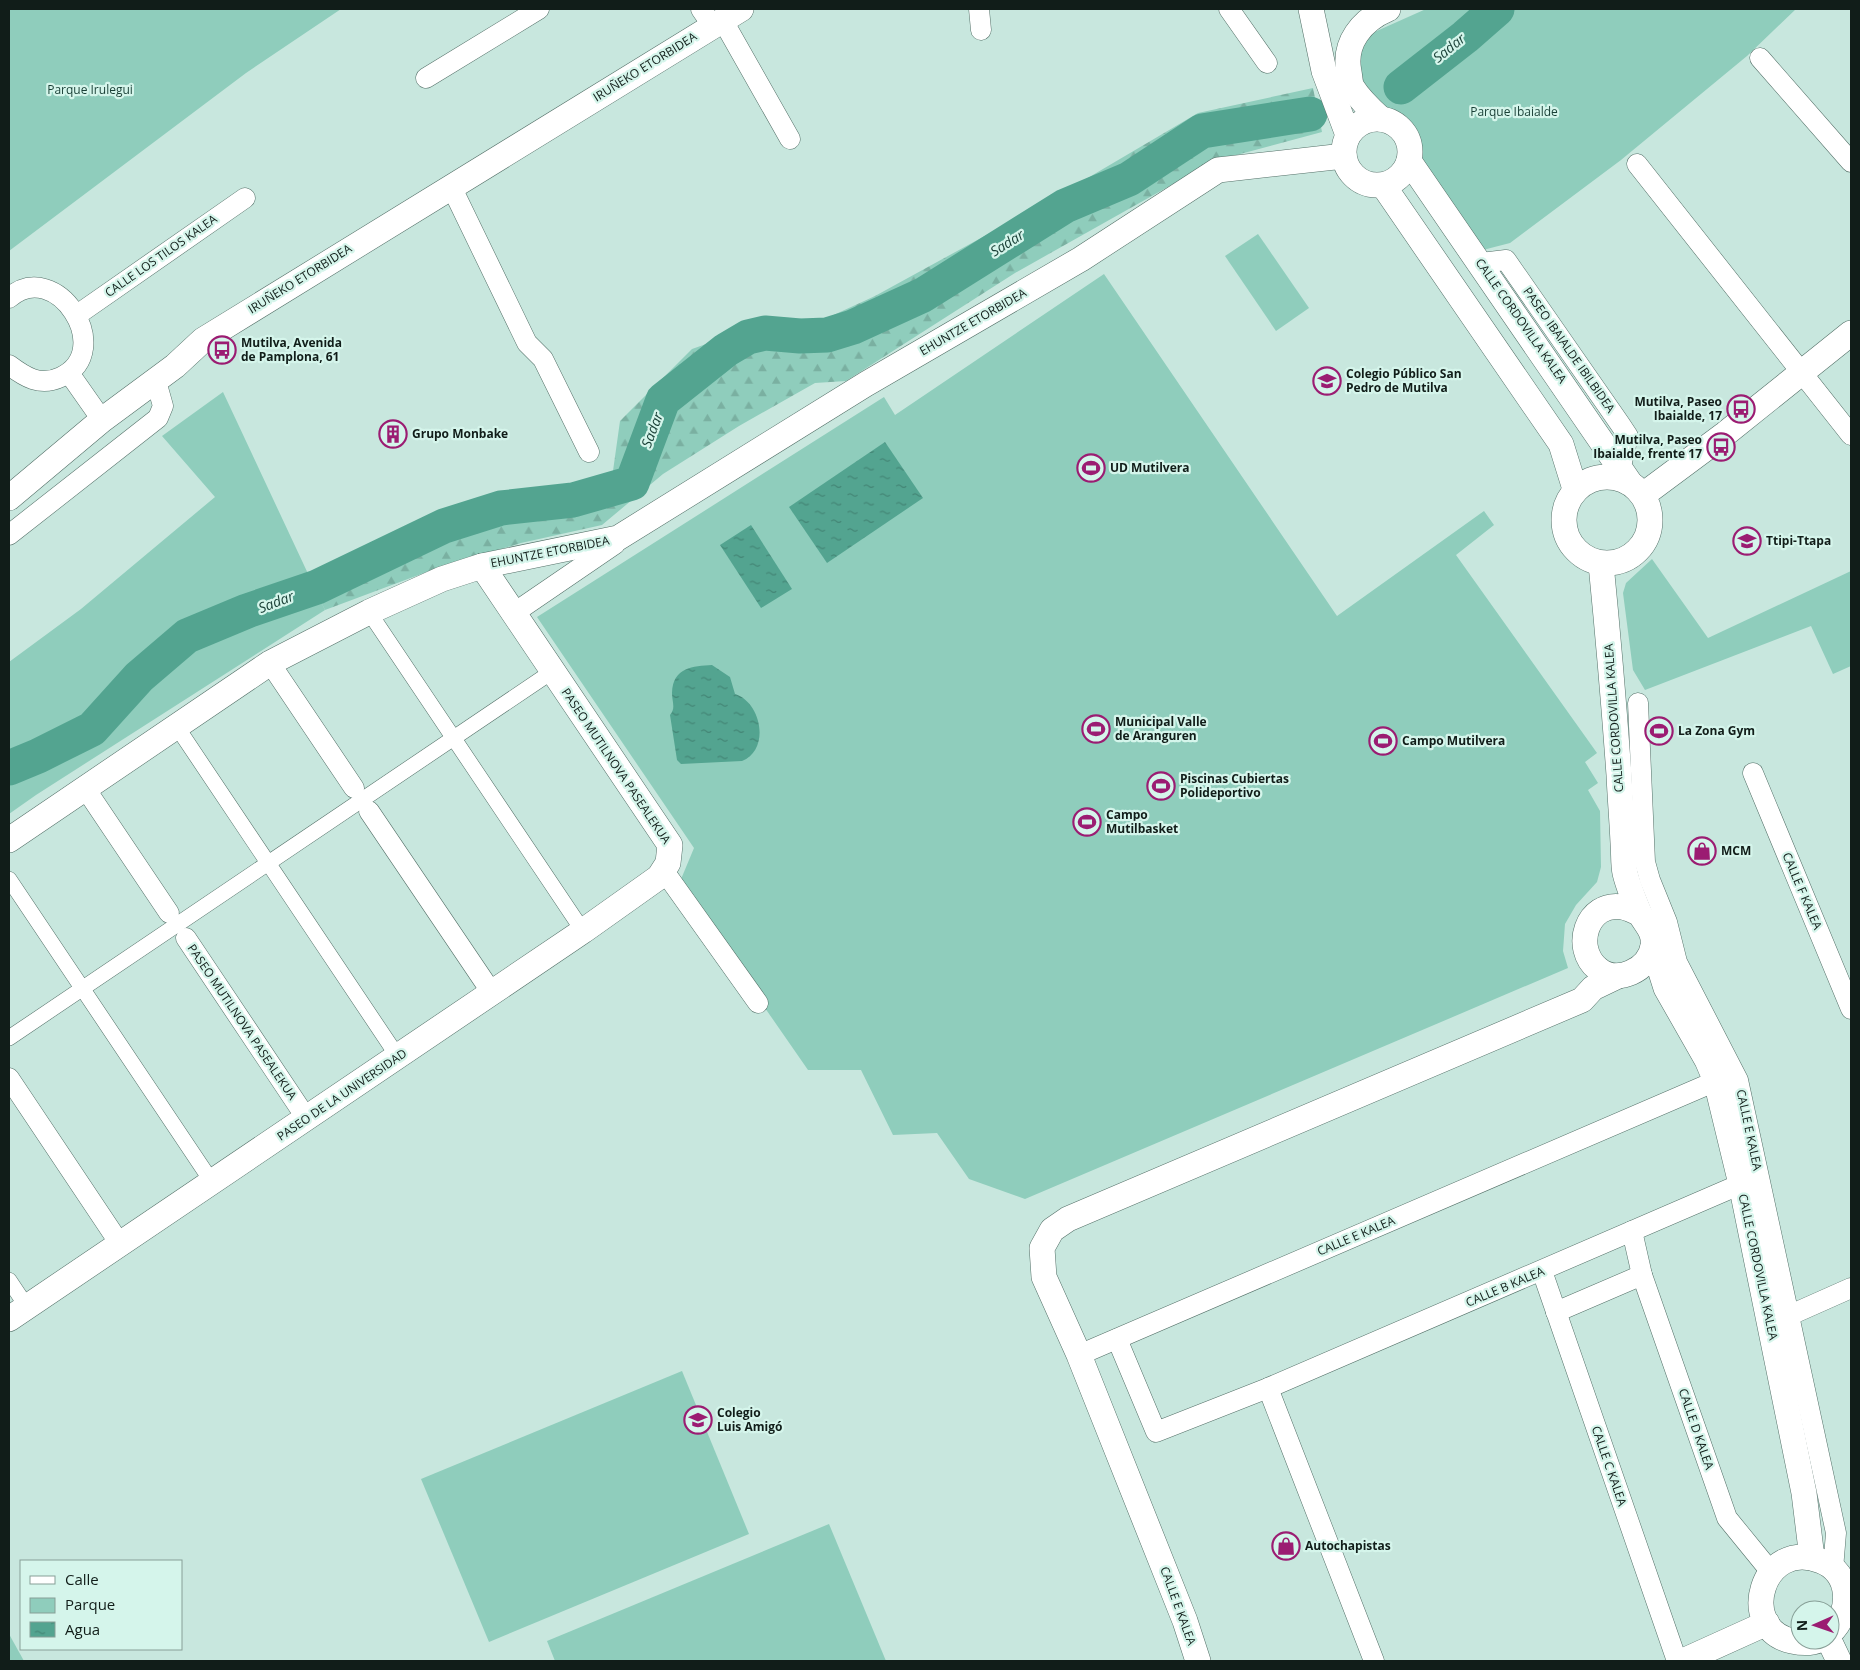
<svg xmlns="http://www.w3.org/2000/svg" width="1860" height="1670" viewBox="0 0 1860 1670" font-family="'Open Sans',sans-serif">
	<style>
		.forest { fill: url(#forest-firs) }
		.green { fill: #8fcdbc }
		.water { fill: url(#water-ripples) }
		.lines { fill: none; stroke-linecap: round; stroke-linejoin: round }
		.river { stroke: #53a490; stroke-width: 35 }
		.pedestrian-casing { stroke: #547068; stroke-width: 16 }
		.minor-casing { stroke: #547068; stroke-width: 21 }
		.tertiary-casing { stroke: #547068; stroke-width: 26 }
		.pedestrian { stroke: #fff; stroke-width: 15 }
		.minor { stroke: #fff; stroke-width: 20 }
		.tertiary { stroke: #fff; stroke-width: 25 }
		.labels { text-anchor: middle; stroke-width: 4.5; stroke-linejoin: round; paint-order: stroke }
		.street-label { font-size: 12px; fill: #111d19; stroke: #d5f5eb }
		.park-label { font-size: 12px; fill: #193f36; stroke: #d5f5eb }
		.poi-label { font-size: 12px; font-weight: bold; fill: #111d19; stroke: #d5f5eb; text-anchor: start }
		.water-label { font-size: 14px; font-style: italic; fill: #193f36; stroke: #d5f5eb }
	</style>
	<defs>
		<pattern id="forest-firs" width="22" height="20" patternUnits="userSpaceOnUse" patternTransform="scale(1.25)"><rect width="22" height="20" fill="#8fcdbc"/><path d="M5 1l3.5 6h-7zM16 11l3.5 6h-7z" fill="#7ab0a1"/></pattern>
		<pattern id="water-ripples" width="26" height="14" patternUnits="userSpaceOnUse" patternTransform="scale(1.25)"><rect width="26" height="14" fill="#53a490"/><path d="M2 4q2-2 4 0t4 0M15 11q2-2 4 0t4 0" fill="none" stroke="#438575"/></pattern>
	</defs>
	<rect width="100%" height="100%" fill="#c8e7de"/>
	<path class="forest" d="M1313,88L1322,132L1214,161L1015,273L846,381L815,383L739,426L663,474L602,525L521,543L432,570L325,610L309,578L422,527L499,504L572,493L612,478L620,421L692,349L760,325L803,329L875,296L1052,199L1198,113Z"/>
	<g class="green">
		<path d="M9,9H341L246,73L9,251Z"/>
		<path d="M1426,9H1796L1747,56L1621,160L1510,243L1479,251L1418,161L1416,140L1410,125L1387,114L1362,83L1358,68L1361,51L1370,34Z"/>
		<path d="M1258,234L1309,308L1276,331L1225,256Z"/>
		<path d="M1104,274L1337,616L1484,511L1494,525L1456,555L1597,753L1585,762L1598,783L1588,790L1600,811L1601,867L1597,882L1576,905L1565,924L1563,951L1568,968L1025,1199L969,1179L937,1133L893,1135L861,1070H808L679,884L694,848L537,617L884,397L895,415Z"/>
		<path d="M223,392L325,610L36,795L9,814V662L81,609L215,497L162,436Z"/>
		<path d="M1652,559L1708,638L1851,571V666L1833,674L1811,626L1645,690L1633,670L1623,593L1626,583Z"/>
		<path d="M682,1371L749,1534L489,1642L421,1479Z"/>
		<path d="M829,1524L886,1661H555L547,1641Z"/>
		<path d="M9,1634L24,1661H9Z"/>
	</g>
	<g class="water">
		<path d="M885,442L923,498L827,563L789,507Z"/>
		<path d="M751,525L792,589L761,608L720,545Z"/>
		<path d="M712,665L730,677L735,694C761,702 771,749 742,761L681,764L677,760L670,715C676,708 672,702 672,693C673,667 693,666 712,665Z"/>
	</g>
	<g class="lines">
		<g class="river">
			<path d="M1401,87L1465,37L1497,9"/>
			<path d="M9,768L38,756L92,729L139,677L187,636L247,611L317,587L444,526L501,508L573,500L632,483L663,400L726,350L748,337L765,333L800,336L827,335L853,327L923,295L1065,206L1129,179L1202,131L1310,114"/>
		</g>
		<g class="pedestrian-casing">
			<g id="pedestrian">
				<path d="M369,612L583,931"/>
				<path d="M177,727L398,1057"/>
				<path d="M9,879L212,1182"/>
				<path d="M9,1038L553,671"/>
				<path d="M9,1280L27,1307"/>
			</g>
		</g>
		<g class="minor-casing">
			<g id="minor">
				<path d="M701,9L712,25"/>
				<path d="M979,9L981,30"/>
				<path d="M1229,9L1267,63"/>
				<path d="M722,19L790,139"/>
				<path d="M1760,58L1851,162"/>
				<path d="M426,78L539,9"/>
				<path d="M1637,164L1851,435"/>
				<path d="M451,186L527,343L543,359L589,452"/>
				<path d="M1481,263L1506,260L1620,424L1628,436L1621,466"/>
				<path d="M9,298C56,256 117,351 61,377C40,387 25,377 9,365"/>
				<path d="M77,315L245,198"/>
				<path d="M69,373L102,420"/>
				<path d="M9,535L158,418L163,406L156,381"/>
				<path d="M514,613L615,544L618,538"/>
				<path d="M270,663L354,788"/>
				<path d="M1638,703L1645,862L1650,880L1667,922L1677,962L1738,1080L1836,1533L1833,1569"/>
				<path d="M1753,773L1851,1009"/>
				<path d="M85,788L169,913"/>
				<path d="M369,811L492,993"/>
				<path d="M664,871L758,1003"/>
				<path d="M186,938L307,1119"/>
				<path d="M9,1078L120,1244"/>
				<path d="M1632,1231L1642,1275L1727,1518L1771,1572"/>
				<path d="M1542,1271L1677,1661"/>
				<path d="M1556,1312L1642,1275"/>
				<path d="M1777,1318L1788,1316L1851,1288"/>
				<path d="M1117,1339L1156,1432L1268,1388L1741,1184"/>
				<path d="M1079,1355L1716,1081"/>
				<path d="M1268,1388L1374,1661"/>
			</g>
		</g>
		<g class="tertiary-casing">
			<g id="tertiary">
				<path d="M1311,9L1324,71L1348,135"/>
				<path d="M1381,119C1370,109 1360,100 1352,87C1350,83 1350,77 1349,72C1343,43 1362,20 1388,9"/>
				<circle cx="1377" cy="152" r="33"/>
				<path d="M1409,161L1630,483"/>
				<path d="M1383,185L1561,444L1575,489"/>
				<circle cx="1607" cy="520" r="43"/>
				<path d="M1643,495L1725,434L1851,333"/>
				<path d="M9,498L102,420L175,366L203,340L741,9"/>
				<path d="M1601,564C1608,635 1614,705 1619,775C1620,798 1622,820 1623,843C1624,853 1623,864 1625,873C1628,886 1634,900 1639,912C1645,924 1655,931 1653,946C1649,970 1617,985 1598,969C1572,948 1587,901 1622,907C1628,908 1634,911 1640,914"/>
				<path d="M9,840L270,663L369,612L442,579L482,566L618,538L866,384L1081,259L1218,170L1344,156"/>
				<path d="M1653,947L1666,988L1707,1060L1716,1081L1741,1184L1804,1493L1812,1558"/>
				<path d="M9,1319L583,931L659,877L668,863L670,845L482,566"/>
				<path d="M1819,1640C1810,1644 1801,1643 1792,1641C1736,1629 1762,1537 1821,1561C1852,1573 1852,1613 1830,1633"/>
				<path d="M1829,1640L1839,1661"/>
				<path d="M1198,1661L1185,1621L1079,1355L1044,1277L1042,1248L1052,1230L1068,1219L1582,1000L1593,988L1618,976"/>
				<path d="M1683,1661L1767,1623"/>
			</g>
		</g>
		<use href="#pedestrian" class="pedestrian"/>
		<use href="#minor" class="minor"/>
		<use href="#tertiary" class="tertiary"/>
	</g>
	<defs>
		<g id="bus-ring" transform="scale(1.4375)"><circle r="9.5" fill="#d5f5eb" stroke="#9b1c72" stroke-width="1.5"/><path d="M-5-6H5V4H4V6H2V4H-2V6H-4V4H-5ZM-3.5-4V0h7V-4ZM-3.5 1.2v1.5H-2V1.2ZM2 1.2v1.5H3.5V1.2Z" fill="#9b1c72"/></g>
		<g id="school-ring" transform="scale(1.4375)"><circle r="9.5" fill="#d5f5eb" stroke="#9b1c72" stroke-width="1.5"/><path d="M0-5L7-2L0 1L-7-2ZM-4 1L0 2.5L4 1V4Q0 6-4 4Z" fill="#9b1c72"/></g>
		<g id="building-ring" transform="scale(1.4375)"><circle r="9.5" fill="#d5f5eb" stroke="#9b1c72" stroke-width="1.5"/><path d="M-4-6H4V6H1V3H-1V6H-4ZM-2.5-4.3h1.7v1.8h-1.7ZM.8-4.3h1.7v1.8H.8ZM-2.5-1h1.7V.8h-1.7ZM.8-1h1.7V.8H.8Z" fill="#9b1c72"/></g>
		<g id="stadium-ring" transform="scale(1.4375)"><circle r="9.5" fill="#d5f5eb" stroke="#9b1c72" stroke-width="1.5"/><path d="M0-5a6.5 5 0 1 0 0 10a6.5 5 0 1 0 0-10ZM-3.5-1.8h7v3.6h-7Z" fill="#9b1c72"/></g>
		<g id="shop-ring" transform="scale(1.4375)"><circle r="9.5" fill="#d5f5eb" stroke="#9b1c72" stroke-width="1.5"/><path d="M-5-2.5h2.3a2.7 3.5 0 0 1 5.4 0H5L5.5 6h-11ZM-1.5-2.5h3a1.5 2.3 0 0 0-3 0Z" fill="#9b1c72"/></g>
	</defs>
	<g fill-rule="evenodd">
		<use href="#bus-ring" x="222" y="350"/>
		<use href="#school-ring" x="1327" y="381"/>
		<use href="#bus-ring" x="1741" y="409"/>
		<use href="#building-ring" x="393" y="434"/>
		<use href="#bus-ring" x="1721" y="447"/>
		<use href="#stadium-ring" x="1091" y="468"/>
		<use href="#school-ring" x="1747" y="541"/>
		<use href="#stadium-ring" x="1096" y="729"/>
		<use href="#stadium-ring" x="1659" y="731"/>
		<use href="#stadium-ring" x="1383" y="741"/>
		<use href="#stadium-ring" x="1161" y="786"/>
		<use href="#stadium-ring" x="1087" y="822"/>
		<use href="#shop-ring" x="1702" y="851"/>
		<use href="#school-ring" x="698" y="1420"/>
		<use href="#shop-ring" x="1286" y="1546"/>
	</g>
	<g class="labels">
		<g class="street-label">
			<text transform="translate(645 67) rotate(-32)" y="4">IRUÑEKO ETORBIDEA</text>
			<text transform="translate(161 256) rotate(-35)" y="4">CALLE LOS TILOS KALEA</text>
			<text transform="translate(300 279) rotate(-32)" y="4">IRUÑEKO ETORBIDEA</text>
			<text transform="translate(1521 321) rotate(55)" y="4">CALLE CORDOVILLA KALEA</text>
			<text transform="translate(973 322) rotate(-30)" y="4">EHUNTZE ETORBIDEA</text>
			<text transform="translate(1569 350) rotate(55)" y="4">PASEO IBAIALDE IBILBIDEA</text>
			<text transform="translate(550 552) rotate(-11)" y="4">EHUNTZE ETORBIDEA</text>
			<text transform="translate(1614 718) rotate(-94)" y="4">CALLE CORDOVILLA KALEA</text>
			<text transform="translate(616 766) rotate(56)" y="4">PASEO MUTILNOVA PASEALEKUA</text>
			<text transform="translate(1802 891) rotate(67)" y="4">CALLE F KALEA</text>
			<text transform="translate(242 1022) rotate(56)" y="4">PASEO MUTILNOVA PASEALEKUA</text>
			<text transform="translate(342 1095) rotate(-34)" y="4">PASEO DE LA UNIVERSIDAD</text>
			<text transform="translate(1749 1130) rotate(78)" y="4">CALLE E KALEA</text>
			<text transform="translate(1356 1236) rotate(-23)" y="4">CALLE E KALEA</text>
			<text transform="translate(1758 1267) rotate(78)" y="4">CALLE CORDOVILLA KALEA</text>
			<text transform="translate(1505 1287) rotate(-23)" y="4">CALLE B KALEA</text>
			<text transform="translate(1696 1429) rotate(71)" y="4">CALLE D KALEA</text>
			<text transform="translate(1609 1466) rotate(71)" y="4">CALLE C KALEA</text>
			<text transform="translate(1178 1606) rotate(70)" y="4">CALLE E KALEA</text>
		</g>
		<g class="park-label">
			<text x="90" y="94">Parque Irulegui</text>
			<text x="1514" y="116">Parque Ibaialde</text>
		</g>
		<g class="poi-label">
			<text x="241" y="347">Mutilva, Avenida<tspan x="241" dy="14">de Pamplona, 61</tspan></text>
			<text x="1346" y="378">Colegio Público San<tspan x="1346" dy="14">Pedro de Mutilva</tspan></text>
			<text x="1722" y="406" text-anchor="end">Mutilva, Paseo<tspan x="1722" dy="14">Ibaialde, 17</tspan></text>
			<text x="412" y="438">Grupo Monbake</text>
			<text x="1702" y="444" text-anchor="end">Mutilva, Paseo<tspan x="1702" dy="14">Ibaialde, frente 17</tspan></text>
			<text x="1110" y="472">UD Mutilvera</text>
			<text x="1766" y="545">Ttipi-Ttapa</text>
			<text x="1115" y="726">Municipal Valle<tspan x="1115" dy="14">de Aranguren</tspan></text>
			<text x="1678" y="735">La Zona Gym</text>
			<text x="1402" y="745">Campo Mutilvera</text>
			<text x="1180" y="783">Piscinas Cubiertas<tspan x="1180" dy="14">Polideportivo</tspan></text>
			<text x="1106" y="819">Campo<tspan x="1106" dy="14">Mutilbasket</tspan></text>
			<text x="1721" y="855">MCM</text>
			<text x="717" y="1417">Colegio<tspan x="717" dy="14">Luis Amigó</tspan></text>
			<text x="1305" y="1550">Autochapistas</text>
		</g>
		<g class="water-label">
			<text transform="translate(1449 48) rotate(-39)" y="5">Sadar</text>
			<text transform="translate(1007 243) rotate(-32)" y="5">Sadar</text>
			<text transform="translate(652 430) rotate(-69)" y="5">Sadar</text>
			<text transform="translate(276 602) rotate(-21)" y="5">Sadar</text>
		</g>
	</g>
	<rect width="1860" height="1670" fill="none" stroke="#111d19" stroke-width="20"/>
	<rect x="20" y="1560" width="162" height="90" fill="#d5f5eb" stroke="#879f97"/>
	<rect x="30" y="1576" width="25" height="8" fill="#ffffff" stroke="#879f97"/>
	<text x="65" y="1585" font-size="15" fill="#111d19">Calle</text>
	<rect x="30" y="1598" width="25" height="15" fill="#8fcdbc" stroke="#879f97"/>
	<text x="65" y="1610" font-size="15" fill="#111d19">Parque</text>
	<rect x="30" y="1622" width="25" height="15" fill="url(#water-ripples)" stroke="#879f97"/>
	<text x="65" y="1635" font-size="15" fill="#111d19">Agua</text>
	<g transform="translate(1815 1625) rotate(268)"><circle r="24" fill="#d5f5eb" stroke="#879f97"/>
	<path d="M0-4L9 19L0 12L-9 19Z" fill="#9b1c72"/>
	<text y="-8" font-size="14" font-weight="bold" text-anchor="middle" fill="#111d19">N</text>
	</g>
</svg>
